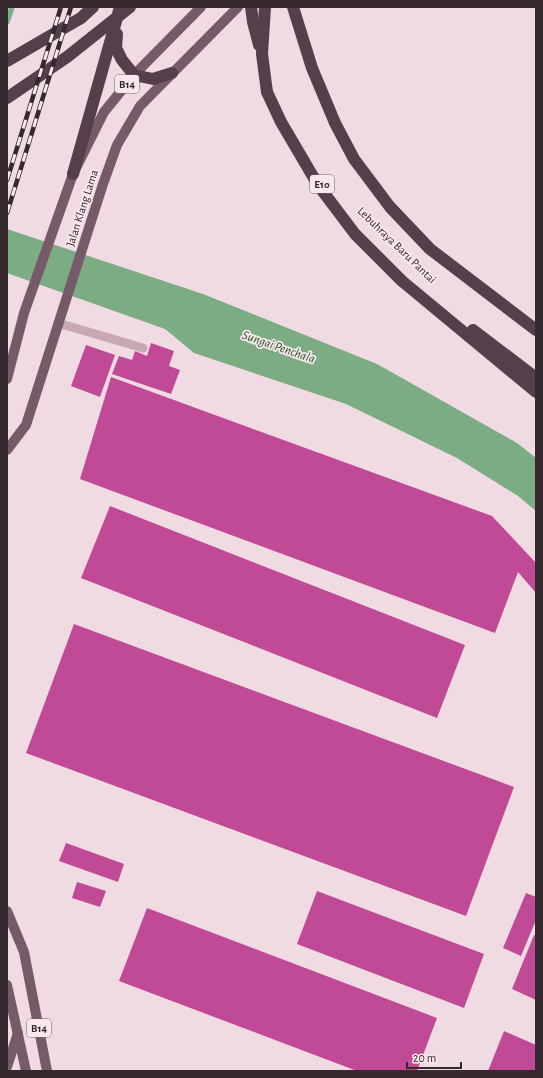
<svg xmlns="http://www.w3.org/2000/svg" width="543" height="1078" viewBox="0 0 543 1078" font-family="'Alegreya Sans',sans-serif">
	<style>
		.water { fill: #7cac84 }
		.lines { fill: none; stroke-linecap: round; stroke-linejoin: round }
		.stream { stroke: #7cac84; stroke-width: 5.5 }
		.building { fill: #c04a95 }
		.service { stroke: #c8a8b5; stroke-width: 9 }
		.primary { stroke: #765a69; stroke-width: 10 }
		.motorway { stroke: #563f4c; stroke-width: 12 }
		.rail-casing { stroke: #35282f; stroke-width: 4.5 }
		.rail { stroke: #f8e7ed; stroke-width: 3; stroke-dasharray: 9; stroke-linecap: butt }
		.labels { text-anchor: middle; stroke-width: 3.5; stroke-linejoin: round; paint-order: stroke }
		.shield { fill: #f8e7ed; stroke: #706168; stroke-width: 1 }
		.shield-label { font-size: 11px; font-weight: bold; fill: #35282f }
		.street-label { font-size: 12px; fill: #35282f; stroke: #f8e7ed }
		.water-label { font-size: 13px; font-style: italic; fill: #1f5529; stroke: #f8e7ed }
	</style>
	<rect width="100%" height="100%" fill="#f1dbe3"/>
	<path class="water" d="M7,229L203,294L377,364L517,443L536,458V511L518,496L457,458L346,404L194,353L165,329L7,273Z"/>
	<g class="lines">
		<path class="stream" d="M7,22L12,7"/>
	</g>
	<g class="building">
		<path d="M151,343L174,351L169,366L180,370L171,394L112,374L119,356L132,360L135,351L147,356Z"/>
		<path d="M86,345L115,355L100,397L71,386Z"/>
		<path d="M111,377L492,516L536,563V593L518,572L495,633L80,479Z"/>
		<path d="M110,506L465,645L437,718L81,578Z"/>
		<path d="M74,624L514,787L466,916L26,753Z"/>
		<path d="M66,843L124,864L118,882L59,861Z"/>
		<path d="M77,882L106,891L100,907L72,898Z"/>
		<path d="M317,891L484,954L464,1008L297,944Z"/>
		<path d="M526,893L536,897V920L521,956L503,948Z"/>
		<path d="M147,908L437,1018L417,1071H357L119,981Z"/>
		<path d="M534,935L536,936V1000L512,989Z"/>
		<path d="M504,1031L536,1045V1071H488Z"/>
	</g>
	<g class="lines">
		<path class="service" d="M58,323L143,348"/>
		<g class="primary">
			<path d="M7,379L24,313L73,174L104,112L134,75L201,7"/>
			<path d="M7,450L26,425L103,184L117,145L140,106L238,7"/>
			<path d="M7,911L24,952L47,1071"/>
			<path d="M7,985L26,1071"/>
			<path d="M7,1067L18,1033"/>
		</g>
		<g class="motorway">
			<path d="M251,7L253,22L259,45"/>
			<path d="M265,7L262,54L267,92L281,122L318,185L355,234L402,281L536,392"/>
			<path d="M293,7L312,68L335,123L354,159L390,207L430,249L536,330"/>
			<path d="M117,34L116,48L122,60L134,75L153,79L172,73"/>
			<path d="M7,61L81,18L93,7"/>
			<path d="M7,98L67,57L130,7"/>
			<path d="M73,174L120,7"/>
			<path d="M473,330L536,378"/>
		</g>
		<g class="rail-casing">
			<g id="rail">
				<path d="M7,180L61,7"/>
				<path d="M7,213L71,7"/>
			</g>
		</g>
		<use href="#rail" class="rail"/>
	</g>
	<g class="labels">
		<g class="shield">
			<rect x="115" y="75" width="24" height="18" rx="3"/>
			<rect x="310" y="175" width="24" height="18" rx="3"/>
			<rect x="27" y="1019" width="24" height="18" rx="3"/>
		</g>
		<g class="shield-label">
			<text x="127" y="88">B14</text>
			<text x="322" y="188">E10</text>
			<text x="39" y="1032">B14</text>
		</g>
		<g class="street-label">
			<text transform="translate(82 208) rotate(-72)" y="4">Jalan Klang Lama</text>
			<text transform="translate(397 245) rotate(44)" y="4">Lebuhraya Baru Pantai</text>
		</g>
		<g class="water-label">
			<text transform="translate(279 346) rotate(19)" y="5">Sungai Penchala</text>
		</g>
	</g>
	<rect width="543" height="1078" fill="none" stroke="#35282f" stroke-width="16"/>
	<path d="M407 1062v6h54v-6" fill="none" stroke="#35282f" stroke-width="2"/>
	<text x="413" y="1062" font-size="12" fill="#35282f" stroke="#f8e7ed" stroke-width="3" paint-order="stroke">20 m</text>
</svg>
